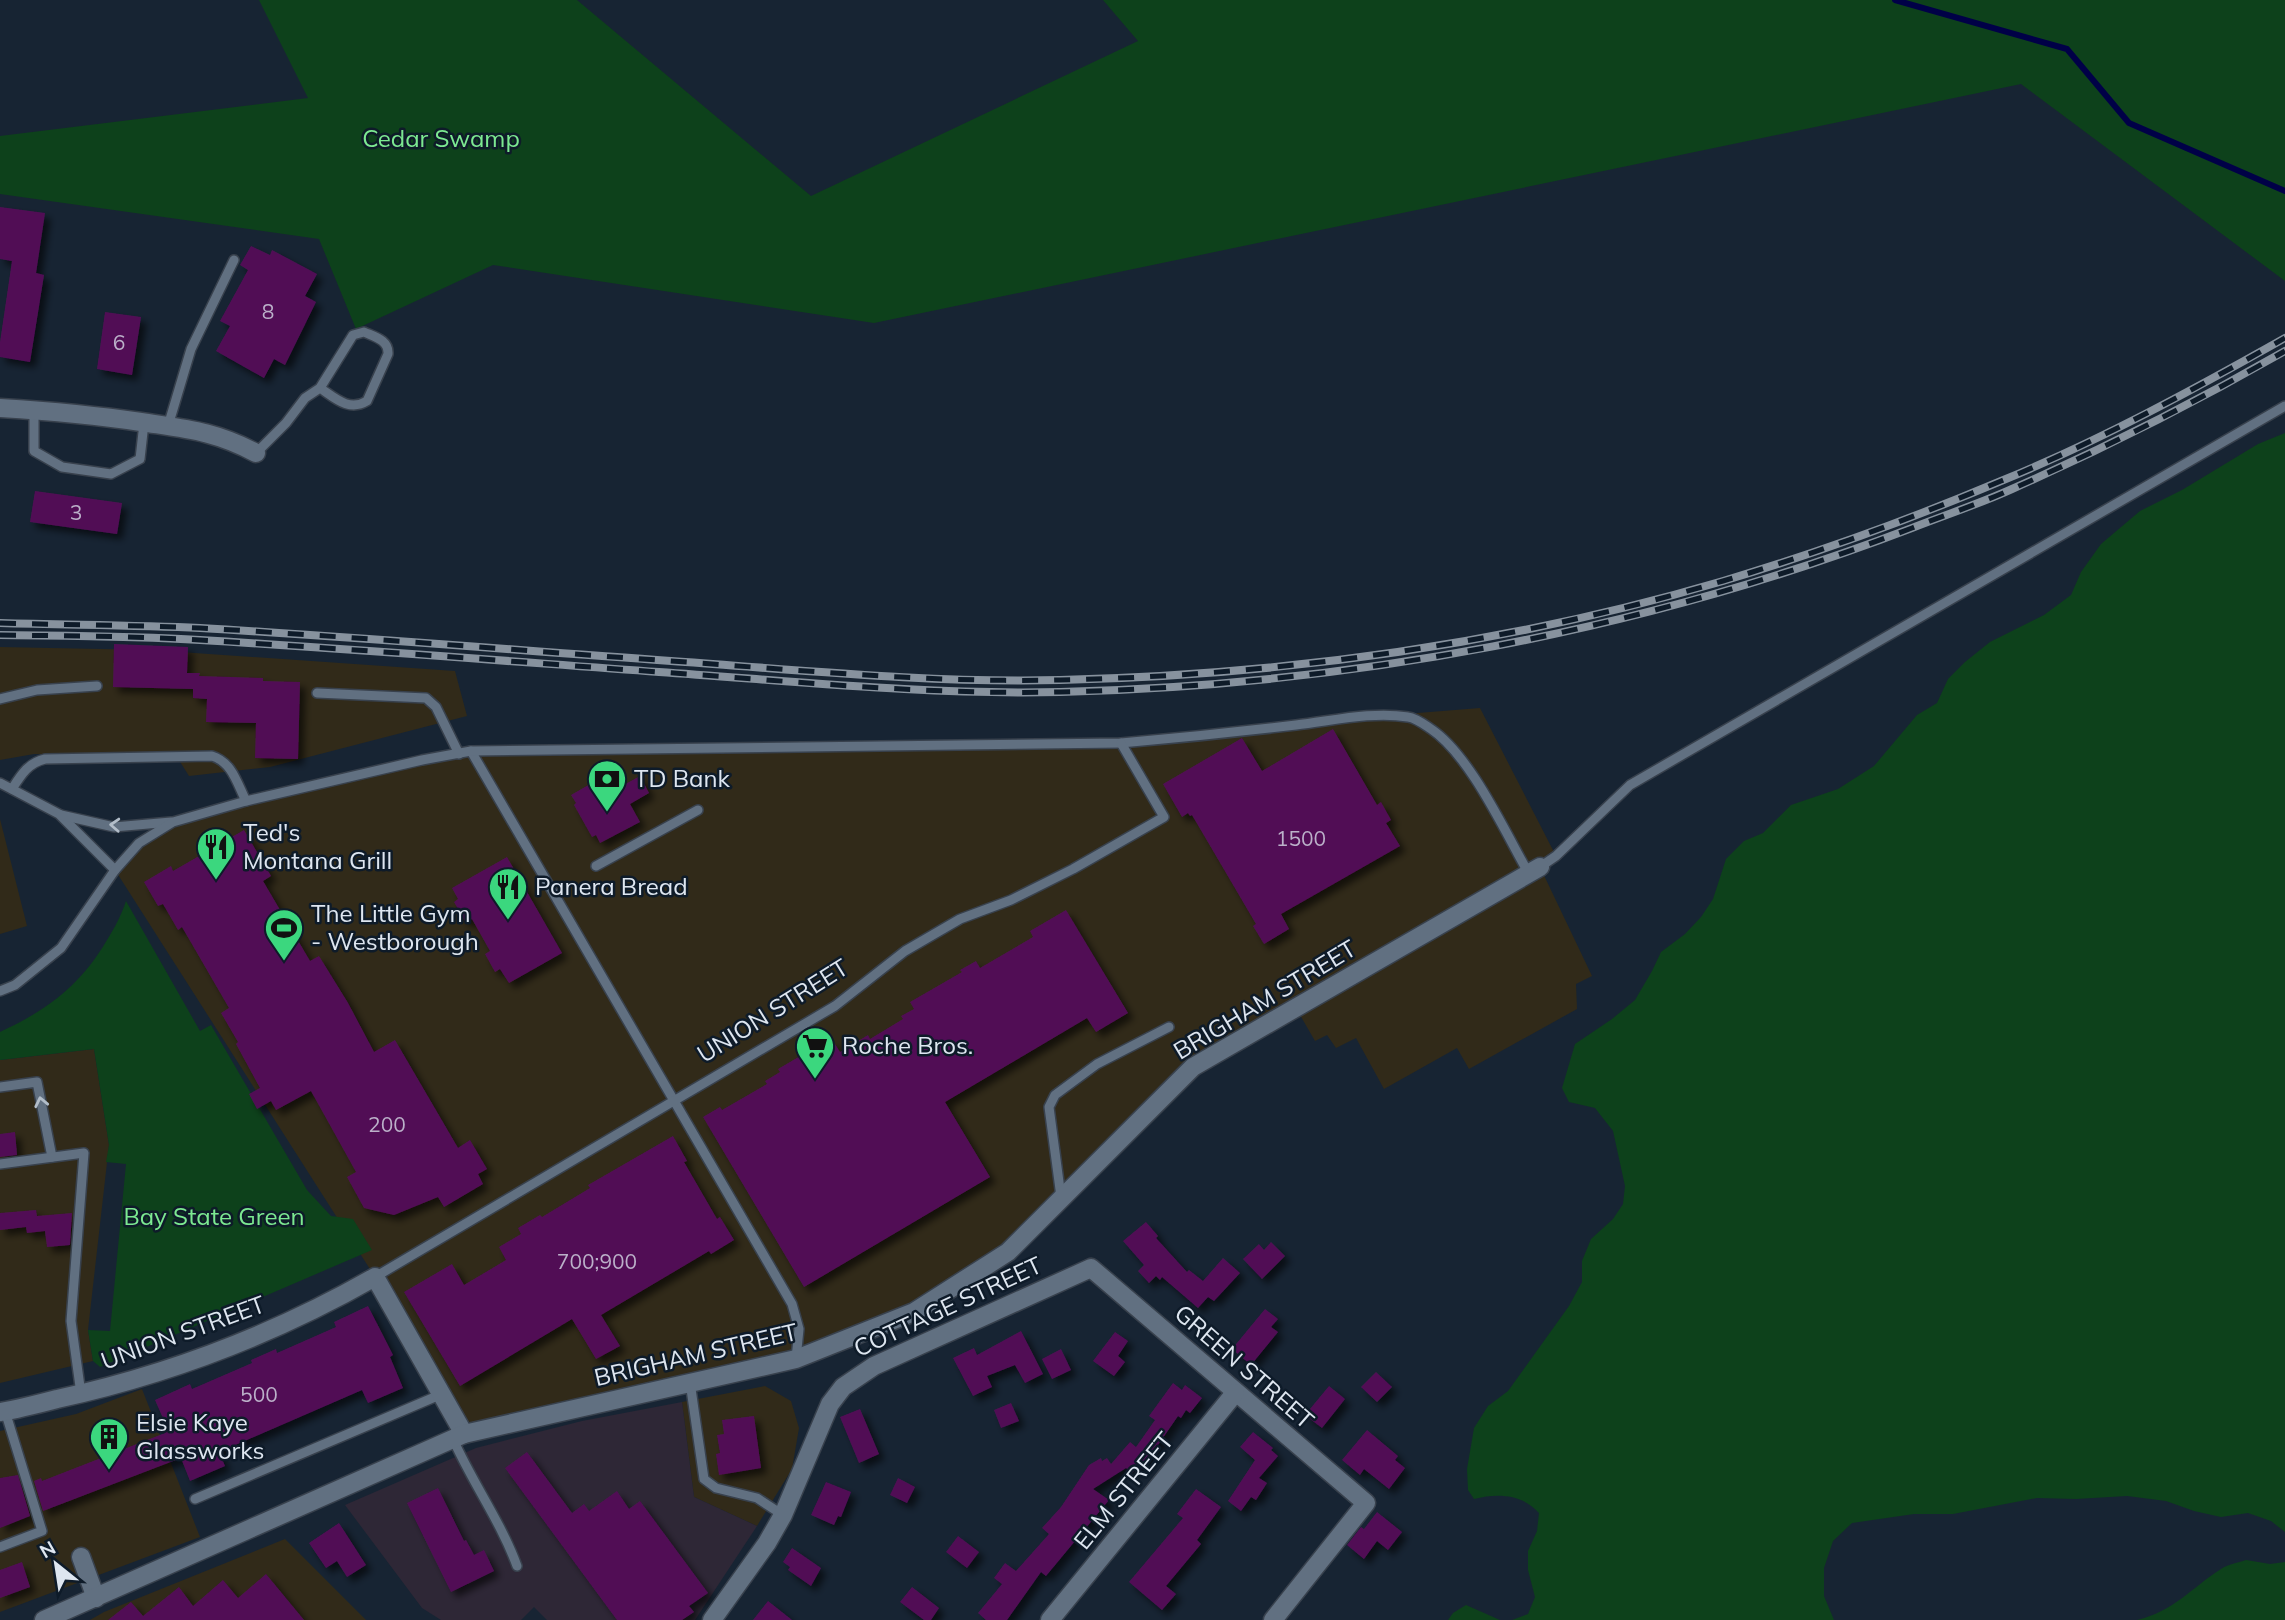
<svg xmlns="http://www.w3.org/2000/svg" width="2285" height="1620" viewBox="0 0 2285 1620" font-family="Mulish,sans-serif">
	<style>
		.commercial { fill: #312a19 }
		.industrial { fill: #2e2736 }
		.green { fill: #0d411b }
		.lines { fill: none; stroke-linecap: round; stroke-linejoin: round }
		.stream { stroke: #000047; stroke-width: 6 }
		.building { fill: #511055; filter: url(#shadow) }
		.service-casing { stroke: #38414d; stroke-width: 12 }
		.minor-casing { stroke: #38414d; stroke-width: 21 }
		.service { stroke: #617081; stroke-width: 9 }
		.minor { stroke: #617081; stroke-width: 18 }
		.rail-casing { stroke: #87929e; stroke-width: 8 }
		.rail { stroke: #0e1b29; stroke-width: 5; stroke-dasharray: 16; stroke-linecap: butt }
		.oneway { stroke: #b2bdc9 }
		.labels { text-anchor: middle; stroke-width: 5; stroke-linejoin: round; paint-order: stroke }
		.number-label { font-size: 21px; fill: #bbb0c9 }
		.park-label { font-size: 24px; fill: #7ce991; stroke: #0e1b29 }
		.poi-label { font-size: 24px; fill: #dee6f0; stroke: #0e1b29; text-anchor: start }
		.street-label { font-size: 24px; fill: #dee6f0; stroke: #0e1b29 }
	</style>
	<defs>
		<filter id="shadow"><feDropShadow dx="5.5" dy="5.5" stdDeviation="3.5" flood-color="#0009"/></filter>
	</defs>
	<rect width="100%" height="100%" fill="#172433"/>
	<g class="commercial">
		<path d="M0,647L151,650L455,671L467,716L270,767L189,776L177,757L34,754L0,760Z"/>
		<path d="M1480,708L1556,856L1540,867L1592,976L1576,984L1577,1009L1469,1069L1457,1048L1384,1089L1356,1038L1336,1048L1327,1035L1315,1041L1296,1008L1193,1067L1008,1252L914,1312L796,1359L464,1434L375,1277L115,870L139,843L173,822L471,751L1121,743L1355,718Z"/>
		<path d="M0,819L27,926L0,934Z"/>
		<path d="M94,1049L109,1145L88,1330L93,1361L0,1383V1060Z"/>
		<path d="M765,1386L791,1401L799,1428L792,1469L757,1526L694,1497L682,1402Z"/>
		<path d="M142,1389L200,1537L0,1612V1431L76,1414Z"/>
		<path d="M285,1539L366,1620H90L104,1612Z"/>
	</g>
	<path class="industrial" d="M682,1402L694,1497L757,1526L695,1620H547L534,1607L521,1620H441L422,1608L345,1505L476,1448L582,1421Z"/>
	<g class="green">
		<path d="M259,0H577L811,196L1138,41L1103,0H2285V281L2021,84L874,323L493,265L356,329L319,239L0,194V136L308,98Z"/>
		<path d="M2285,433V1532L2271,1521L2248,1513L2221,1517L2194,1511L2166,1501L2127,1496L2076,1499L2037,1498L1953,1514H1914L1852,1523L1833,1541L1824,1568V1596L1834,1620H1512L1528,1614L1535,1597L1528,1570V1551L1537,1531L1539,1513C1522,1494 1498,1493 1474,1499L1468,1490L1467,1469L1474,1428L1488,1406L1508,1391L1569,1306L1582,1282V1261L1591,1239L1613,1219L1623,1204L1625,1186L1613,1131L1595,1108L1569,1102L1562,1088L1575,1044L1612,1019L1635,1000L1652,971L1661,952L1685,934L1701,917L1713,899L1726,859L1744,841L1763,833L1791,805L1838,789L1874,766L1917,715L1937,703L1948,679L1965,662L1990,642L2044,615L2071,595L2081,572L2101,544L2140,511L2182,490L2258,444Z"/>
		<path d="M126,901L200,1031L211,1025L307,1190L331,1216L353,1219L372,1250L100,1367L93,1361L88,1330L110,1331L126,1164L106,1162L109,1145L94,1049L0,1060V1032C47,1010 80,986 107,940C115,927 121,916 126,901Z"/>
		<path d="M2246,1560L2270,1564L2285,1562V1620H2137C2174,1611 2190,1589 2221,1569C2228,1564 2238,1563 2246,1560Z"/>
		<path d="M1466,1605L1500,1620H1448L1453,1613Z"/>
	</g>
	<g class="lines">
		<path class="stream" d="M1895,0L2067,49L2129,123L2285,191"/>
	</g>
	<g class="building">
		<path d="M0,207L45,213L36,273L44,275L30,362L0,357V342L12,261L0,259Z"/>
		<path d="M251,246L270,255L272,250L317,274L305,296L316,302L285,365L274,359L264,378L216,351L230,326L220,321L248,270L240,265Z"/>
		<path d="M105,312L141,317L132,375L97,369Z"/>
		<path d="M35,491L122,503L117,534L30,522Z"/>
		<path d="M114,644L188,647L187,673H200L199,676L263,678V681L300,682L298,759L255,758L256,723L206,722L207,699L193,698V689L113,687Z"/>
		<path d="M1333,729L1377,805L1381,802L1391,820L1386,823L1400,846L1281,914L1289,929L1264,944L1253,926L1256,924L1192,815L1190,816L1188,813L1182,817L1163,784L1242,738L1262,771Z"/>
		<path d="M611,772L620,787L640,776L649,793L630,804L640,822L600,843L596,835L592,837L574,805L576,803L571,795Z"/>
		<path d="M244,830L271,876L263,881L310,961L319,956L348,1003L374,1052L395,1040L458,1148L470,1140L487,1169L478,1174L483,1184L444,1207L438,1197L394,1215L364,1208L347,1177L356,1172L311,1091L276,1110L271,1101L257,1109L249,1094L260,1088L236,1044L238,1042L221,1013L229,1008L182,927L178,930L163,904L158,906L144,882L171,866L173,871Z"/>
		<path d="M507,857L562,953L509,983L500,969L495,972L485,954L490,951L472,919L466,923L454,902L458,899L452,888Z"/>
		<path d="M1066,910L1128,1013L1096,1032L1087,1018L945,1102L990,1177L804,1287L703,1117L720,1107L722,1110L767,1084L765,1081L780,1072L778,1069L819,1045L821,1049L833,1041L840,1052L868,1035L870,1039L903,1019L901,1016L914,1009L910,1002L962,972L960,970L976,961L980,968L1033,937L1030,931Z"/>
		<path d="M15,1132L17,1155L0,1157V1134Z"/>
		<path d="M673,1136L687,1161L684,1162L717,1219L720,1217L734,1240L711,1254L709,1251L601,1315L620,1346L596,1359L572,1319L460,1386L404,1292L452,1264L464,1285L506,1260L499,1247L521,1234L518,1228L540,1215L542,1217L590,1188L588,1185Z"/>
		<path d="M36,1210L37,1216L72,1213L70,1245L47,1247L45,1231L27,1233L26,1227L0,1230V1213Z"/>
		<path d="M1146,1222L1158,1236L1156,1238L1187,1272L1189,1270L1203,1281L1223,1258L1240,1273L1214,1301L1208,1297L1198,1308L1162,1277L1160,1280L1156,1276L1149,1283L1138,1271L1144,1265L1123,1241Z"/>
		<path d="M1271,1242L1285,1256L1262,1279L1243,1259L1259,1244L1264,1250Z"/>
		<path d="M368,1306L393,1355L390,1357L403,1388L368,1403L362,1390L219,1452L225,1466L190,1481L181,1458L43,1511L34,1481L41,1478L42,1481L165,1433L162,1427L166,1425L155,1400L190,1384L192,1389L252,1363L251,1360L276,1349L277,1353L336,1327L334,1322Z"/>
		<path d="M1265,1309L1278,1319L1271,1327L1278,1332L1251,1365L1232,1349Z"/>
		<path d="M1021,1331L1043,1374L1025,1383L1015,1365L987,1376L992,1387L973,1396L953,1358L974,1348L977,1355Z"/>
		<path d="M1115,1332L1128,1341L1118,1356L1125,1362L1114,1376L1093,1361Z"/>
		<path d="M1061,1349L1071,1370L1052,1379L1042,1359Z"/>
		<path d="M1376,1372L1392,1387L1377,1402L1361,1387Z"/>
		<path d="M1173,1383L1182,1390L1185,1385L1202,1398L1190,1413L1186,1410L1181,1418L1178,1416L1140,1471L1137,1468L1132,1473L1126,1468L1093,1489L1109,1500L1046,1576L1041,1572L1007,1620H986L978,1613L1002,1584L994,1578L1005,1563L1016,1571L1049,1534L1042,1528L1061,1507L1089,1465L1101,1458L1102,1461L1107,1458L1111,1464L1130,1442L1136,1447L1155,1420L1149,1416Z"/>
		<path d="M1329,1386L1345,1399L1322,1428L1305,1415Z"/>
		<path d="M1011,1403L1019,1421L1001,1428L994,1410Z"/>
		<path d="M860,1409L879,1454L859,1463L840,1417Z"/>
		<path d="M754,1416L761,1468L719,1475L716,1454L720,1453L717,1435L724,1434L722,1420Z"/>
		<path d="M1367,1430L1398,1456L1395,1460L1405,1468L1389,1489L1364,1469L1360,1475L1342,1460Z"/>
		<path d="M1253,1432L1273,1448L1271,1450L1278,1456L1259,1478L1267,1483L1256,1500L1251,1497L1241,1511L1228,1501L1255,1460L1240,1447Z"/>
		<path d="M527,1452L572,1513L584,1504L589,1511L617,1491L629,1509L640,1501L708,1593L689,1606L694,1612L682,1620H617L505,1468Z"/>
		<path d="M18,1475L30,1516L0,1528V1478Z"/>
		<path d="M898,1478L915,1487L907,1503L890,1495Z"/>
		<path d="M826,1482L851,1492L841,1517L838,1516L834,1525L811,1515Z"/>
		<path d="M438,1488L464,1541L466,1540L474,1555L484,1550L494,1571L451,1592L407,1503Z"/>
		<path d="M1196,1489L1221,1507L1197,1540L1201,1544L1166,1586L1176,1594L1162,1610L1129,1582L1183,1518L1177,1514Z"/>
		<path d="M1377,1512L1402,1532L1388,1550L1377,1541L1364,1559L1347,1545L1361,1527L1364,1529Z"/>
		<path d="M339,1523L366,1565L347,1577L337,1561L326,1568L309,1543Z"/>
		<path d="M958,1536L979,1552L967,1568L946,1552Z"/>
		<path d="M792,1548L821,1568L811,1586L788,1570L790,1567L783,1562Z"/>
		<path d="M22,1562L30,1587L0,1598V1570Z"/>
		<path d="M266,1574L304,1620H108L131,1602L143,1616L179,1587L193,1606L223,1580L238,1598Z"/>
		<path d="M912,1587L939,1608L931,1620H924L900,1602Z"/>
		<path d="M768,1601L792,1620H753Z"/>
	</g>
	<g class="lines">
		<g class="service-casing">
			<g id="service">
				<path d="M34,410V451L62,467L111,474L140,459L144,423"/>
				<path d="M168,426L191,349L234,260"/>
				<path d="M256,453L286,423L305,398L320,388L353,335L364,332C375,337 389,340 388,354L367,401C349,412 335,398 320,388"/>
				<path d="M317,693L426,698L436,707L459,754"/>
				<path d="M0,699L37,690L97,686"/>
				<path d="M471,751L792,1304L799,1329L796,1359"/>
				<path d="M0,783L59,814L115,870"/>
				<path d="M12,789C21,775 28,763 45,759L212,756C232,762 237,783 246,801"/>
				<path d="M61,815L114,827L171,822"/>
				<path d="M596,866L698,810"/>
				<path d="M1540,867L1556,856L1630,785L2285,406"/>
				<path d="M0,991L15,985L61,948L115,870L139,843L173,822L246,801L422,760L471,751L1121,743C1180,738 1238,732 1296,725C1332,721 1372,711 1408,717C1416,718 1425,725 1431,729C1470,755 1505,832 1529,874"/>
				<path d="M0,1087L37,1082L52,1157"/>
				<path d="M0,1164L84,1153L71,1321L81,1394"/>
				<path d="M1061,1197L1049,1107L1055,1095L1097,1064L1169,1027"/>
				<path d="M375,1277L835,1006L905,951L960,919L1011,900L1073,869L1164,817L1121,743"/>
				<path d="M690,1382L704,1479L716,1488L757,1498L783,1515"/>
				<path d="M453,1439C472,1482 501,1522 517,1566"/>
				<path d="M195,1499L442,1394"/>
				<path d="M0,1547L42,1531L5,1411"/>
			</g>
		</g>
		<g class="minor-casing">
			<g id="minor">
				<path d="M0,408C48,411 94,415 141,422C186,429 215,431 256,453"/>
				<path d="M0,1412C19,1409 38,1404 57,1399C167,1375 277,1333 375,1277L464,1434"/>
				<path d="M81,1557L96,1598"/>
				<path d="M44,1620L464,1434L796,1359L914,1312L1008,1252L1193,1067L1540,867"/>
				<path d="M712,1620L767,1543L783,1515L830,1404L843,1387L874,1366L1091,1268L1366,1503L1273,1620"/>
				<path d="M1050,1620L1235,1393"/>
			</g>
		</g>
		<use href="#service" class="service"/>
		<use href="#minor" class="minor"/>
		<g class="rail-casing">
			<g id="rail">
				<path d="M0,623C67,625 134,625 200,628C357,637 514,650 671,661C800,670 930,683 1060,680C1283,675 1509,644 1723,581C1817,553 1911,519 2001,481C2099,441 2193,390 2285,338"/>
				<path d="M0,635C67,636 134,636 200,640C353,649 506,661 659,672C792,681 926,695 1060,692C1351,685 1640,632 1912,528C1945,515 1979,504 2012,489C2105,448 2196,402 2285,351"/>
			</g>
		</g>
		<use href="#rail" class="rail"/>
	</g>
	<defs><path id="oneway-chevron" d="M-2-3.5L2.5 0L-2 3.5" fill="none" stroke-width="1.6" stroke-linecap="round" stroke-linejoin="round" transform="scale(1.75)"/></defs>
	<g class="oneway">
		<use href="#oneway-chevron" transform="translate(115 825) rotate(-177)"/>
		<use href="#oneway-chevron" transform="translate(41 1102) rotate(-102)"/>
	</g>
	<defs>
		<g id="bank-pin" transform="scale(2.0125)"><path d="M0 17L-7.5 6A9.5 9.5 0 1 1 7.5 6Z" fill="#3bd77e" stroke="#0e1b29"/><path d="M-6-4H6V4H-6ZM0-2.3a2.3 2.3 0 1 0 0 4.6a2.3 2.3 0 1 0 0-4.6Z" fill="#111"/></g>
		<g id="restaurant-pin" transform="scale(2.0125)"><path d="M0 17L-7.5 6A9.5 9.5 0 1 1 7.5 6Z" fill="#3bd77e" stroke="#0e1b29"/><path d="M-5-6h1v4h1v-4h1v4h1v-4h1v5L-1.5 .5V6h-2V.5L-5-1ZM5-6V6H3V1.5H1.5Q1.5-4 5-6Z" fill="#111"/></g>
		<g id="stadium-pin" transform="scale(2.0125)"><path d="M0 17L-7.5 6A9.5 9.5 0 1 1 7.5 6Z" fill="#3bd77e" stroke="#0e1b29"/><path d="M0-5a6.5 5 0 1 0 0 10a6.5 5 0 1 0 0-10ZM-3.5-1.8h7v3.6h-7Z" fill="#111"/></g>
		<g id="supermarket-pin" transform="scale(2.0125)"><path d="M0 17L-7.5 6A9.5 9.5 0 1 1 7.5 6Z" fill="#3bd77e" stroke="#0e1b29"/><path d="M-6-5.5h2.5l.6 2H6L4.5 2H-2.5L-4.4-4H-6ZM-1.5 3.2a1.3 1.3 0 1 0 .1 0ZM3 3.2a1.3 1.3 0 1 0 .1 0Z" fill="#111"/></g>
		<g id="building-pin" transform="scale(2.0125)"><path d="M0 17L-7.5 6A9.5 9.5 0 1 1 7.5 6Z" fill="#3bd77e" stroke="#0e1b29"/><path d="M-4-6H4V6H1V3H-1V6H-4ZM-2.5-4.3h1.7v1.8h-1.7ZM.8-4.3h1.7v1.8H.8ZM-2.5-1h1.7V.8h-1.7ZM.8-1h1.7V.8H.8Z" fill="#111"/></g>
	</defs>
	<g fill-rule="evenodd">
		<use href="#bank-pin" x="607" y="779"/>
		<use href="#restaurant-pin" x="216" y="847"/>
		<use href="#restaurant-pin" x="508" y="887"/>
		<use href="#stadium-pin" x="284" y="928"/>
		<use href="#supermarket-pin" x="815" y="1046"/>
		<use href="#building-pin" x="109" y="1437"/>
	</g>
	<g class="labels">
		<g class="number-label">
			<text x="268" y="319">8</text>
			<text x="119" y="350">6</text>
			<text x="76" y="520">3</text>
			<text x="1301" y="846">1500</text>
			<text x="387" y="1132">200</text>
			<text x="597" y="1269">700;900</text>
			<text x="259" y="1402">500</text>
		</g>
		<g class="park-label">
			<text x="441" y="147">Cedar Swamp</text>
			<text x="214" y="1225">Bay State Green</text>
		</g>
		<g class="poi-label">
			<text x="634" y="787">TD Bank</text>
			<text x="243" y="841">Ted's<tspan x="243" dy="28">Montana Grill</tspan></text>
			<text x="535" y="895">Panera Bread</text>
			<text x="311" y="922">The Little Gym<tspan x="311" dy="28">- Westborough</tspan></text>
			<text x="842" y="1054">Roche Bros.</text>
			<text x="136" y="1431">Elsie Kaye<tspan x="136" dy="28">Glassworks</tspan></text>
		</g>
		<g class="street-label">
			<text transform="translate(1265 1000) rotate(-31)" y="8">BRIGHAM STREET</text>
			<text transform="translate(773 1011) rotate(-32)" y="8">UNION STREET</text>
			<text transform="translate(948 1307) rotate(-25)" y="8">COTTAGE STREET</text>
			<text transform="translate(183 1333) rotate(-20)" y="8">UNION STREET</text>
			<text transform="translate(696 1355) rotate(-13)" y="8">BRIGHAM STREET</text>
			<text transform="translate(1244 1367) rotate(41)" y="8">GREEN STREET</text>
			<text transform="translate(1124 1491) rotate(-51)" y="8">ELM STREET</text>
		</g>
	</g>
	<g transform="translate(56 1564) rotate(330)" stroke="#0e1b29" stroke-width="5" paint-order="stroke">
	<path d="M0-5L12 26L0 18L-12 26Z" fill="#dee6f0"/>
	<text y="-10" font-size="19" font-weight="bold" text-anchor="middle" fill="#dee6f0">N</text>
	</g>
</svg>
